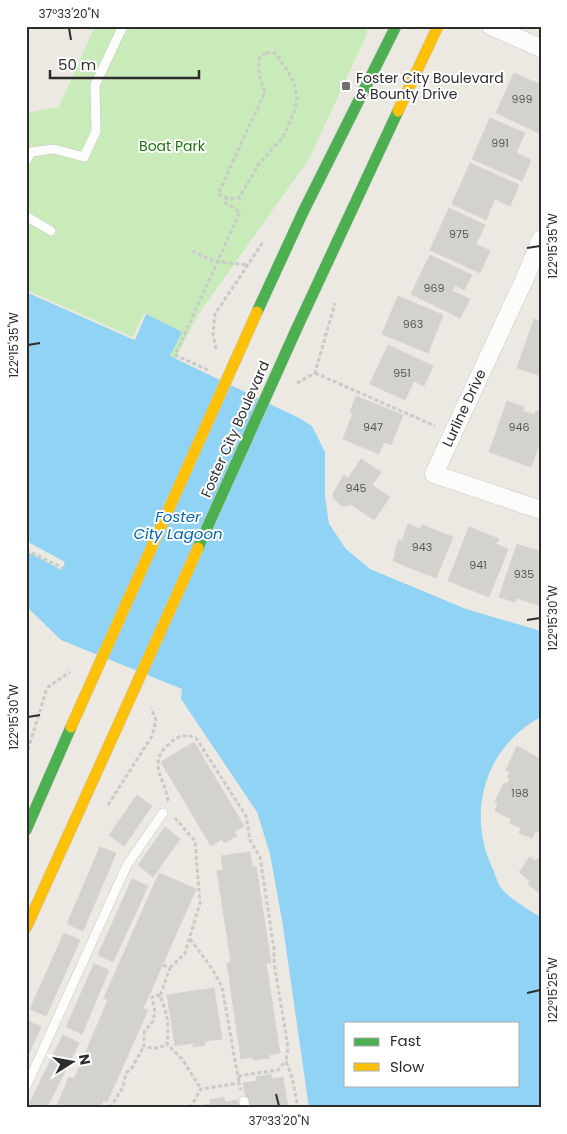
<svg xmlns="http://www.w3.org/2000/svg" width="567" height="1134" viewBox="0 0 567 1134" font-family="Poppins,sans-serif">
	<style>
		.green { fill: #c9ebb9 }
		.water { fill: #90d3f4; fill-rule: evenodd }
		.pier { fill: #ece9e3 }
		.building { fill: #d4d2ce; stroke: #d7d4cf }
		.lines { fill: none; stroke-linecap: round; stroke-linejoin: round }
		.lane-casing { stroke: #c9c8c8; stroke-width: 10 }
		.street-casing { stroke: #c9c8c8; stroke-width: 19 }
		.fast-casing { stroke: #c9c8c8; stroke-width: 12 }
		.slow-casing { stroke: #c9c8c8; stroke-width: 12 }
		.path { stroke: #cacac9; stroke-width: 3; stroke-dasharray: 4 2.5; stroke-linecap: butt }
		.lane { stroke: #fcfcfb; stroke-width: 9 }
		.street { stroke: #fcfcfb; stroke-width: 18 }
		.fast { stroke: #4caf50; stroke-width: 11 }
		.slow { stroke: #ffc107; stroke-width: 11 }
		.fast-bridge-casing { stroke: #c9c8c8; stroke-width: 12; stroke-linecap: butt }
		.slow-bridge-casing { stroke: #c9c8c8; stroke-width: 12; stroke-linecap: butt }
		.fast-bridge { stroke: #4caf50; stroke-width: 11 }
		.slow-bridge { stroke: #ffc107; stroke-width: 11 }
		.ticks { fill: none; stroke: #2d2d2d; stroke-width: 2 }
		.poi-dot { fill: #706f6d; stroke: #fff; stroke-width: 2 }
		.labels { text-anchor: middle; stroke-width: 4; stroke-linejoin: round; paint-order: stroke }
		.number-label { font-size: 11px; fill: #585756 }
		.poi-label { font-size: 14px; fill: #2d2d2d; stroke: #fff; text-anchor: start }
		.park-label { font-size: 14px; fill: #207513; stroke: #fff }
		.street-label { font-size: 14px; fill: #2d2d2d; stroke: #fff }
		.water-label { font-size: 15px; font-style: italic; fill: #0065af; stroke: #fff }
		.neatline { fill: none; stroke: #2d2d2d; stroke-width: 2 }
		.ticks-label { font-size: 12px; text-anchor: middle; fill: #2d2d2d }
	</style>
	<rect width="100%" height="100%" fill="#ece9e3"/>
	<path class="green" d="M95,26H367V34L309,159L198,315L166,377L26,306V113L59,107Z"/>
	<path class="water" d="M26,292L134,340L146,314L182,332L170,356L301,419L312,426L325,452V496L329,524L346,549L370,569L466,609L541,631V717C486,746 466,811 492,867C495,873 497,882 501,888C507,896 531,912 541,917V1108H309L282,920L270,854L257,812L181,699L182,689L61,640L26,606ZM346,1023H518V1085H346Z"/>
	<g class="pier">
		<path d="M26,290L133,337L144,313L146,314L135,340L26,292Z"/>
		<path d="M26,541L65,562L62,570L26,551Z"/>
	</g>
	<g class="building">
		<path d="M514,73L541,85V134L496,113Z"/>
		<path d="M490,118L525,133L516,153L531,160L522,181L472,159Z"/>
		<path d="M470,163L519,185L510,206L495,199L486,220L452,204Z"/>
		<path d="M449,208L485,225L476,244L490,251L480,273L430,250Z"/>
		<path d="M430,255L472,275L464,290L455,285L452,291L470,299L460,318L411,294Z"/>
		<path d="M398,296L443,315L428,353L382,334Z"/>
		<path d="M534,319L541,322V376L517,368Z"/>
		<path d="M388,345L433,366L424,386L414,381L405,400L370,384Z"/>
		<path d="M356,396L403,415L391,445L384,442L379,454L343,439L353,413L350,412Z"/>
		<path d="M507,401L524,407L523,411L534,415L536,411L541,413V440L531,467L489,452Z"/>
		<path d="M361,459L381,472L372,485L390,497L374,520L350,504L347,506L340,505L333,497L334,492L344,475L348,478Z"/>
		<path d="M408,524L420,529L422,525L453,537L436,578L393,561L396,553H394L399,540L402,541Z"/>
		<path d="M469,527L499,539L496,544L508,549L489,597L448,581Z"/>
		<path d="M517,544L541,552V606L517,598L515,602L499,597Z"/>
		<path d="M194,742L244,826L234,832L237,836L224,843L222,839L211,846L161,762Z"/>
		<path d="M517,746L540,759L537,765L541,766V833L535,831L532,838L519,833L521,828L510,823L511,819L495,811L498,804L495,802L504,783L507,784L510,778L507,777L510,772L506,770Z"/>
		<path d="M137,795L152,806L124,846L109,835Z"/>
		<path d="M165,827L180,839L153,877L138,865Z"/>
		<path d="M100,847L116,853L83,931L67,924Z"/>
		<path d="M250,852L252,867L256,866L271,963H266L280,1053L269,1055V1058L253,1060V1057L241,1059L227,963L231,962L217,871L223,870L221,856Z"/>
		<path d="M541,855V894L528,884L530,881L519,872L530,857L536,861Z"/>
		<path d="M159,873L196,889L143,1009L148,1010L107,1102L103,1100L100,1108H56L69,1077L74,1079L108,1000L104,998Z"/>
		<path d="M132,879L148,886L113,962L98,955Z"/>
		<path d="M64,933L80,940L46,1016L30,1009Z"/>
		<path d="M94,964L109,970L82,1034L66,1027Z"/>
		<path d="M214,988L222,1039L205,1041V1045L193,1047V1043L175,1046L167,995Z"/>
		<path d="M26,1020L41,1027L26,1060Z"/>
		<path d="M63,1035L79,1043L47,1108H27Z"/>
		<path d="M271,1074L272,1079L283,1077L288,1108H248L243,1083L257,1081L256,1077Z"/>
		<path d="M224,1097L225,1102L237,1100L239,1108H199L198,1106L211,1104L210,1100Z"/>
	</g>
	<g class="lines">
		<g class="lane-casing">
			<g id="lane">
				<path d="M26,161L31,152L54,149L84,157L96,131L95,85L123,26"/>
				<path d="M26,216L51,231"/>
				<path d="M26,1087L127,865L163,813"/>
				<path d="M244,1101L245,1108"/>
			</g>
		</g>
		<g class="street-casing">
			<g id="street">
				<path d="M491,26L541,48"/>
				<path d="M541,239L526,276L434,474L541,510"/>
			</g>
		</g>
		<g class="fast-casing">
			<g id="fast">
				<path d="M257,312L304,210L396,26"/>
				<path d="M296,330L398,111"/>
				<path d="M26,830L71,727"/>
			</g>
		</g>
		<g class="slow-casing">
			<g id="slow">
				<path d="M398,111L438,26"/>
				<path d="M26,928L109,745"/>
			</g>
		</g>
		<g class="path">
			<path d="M266,53H275L288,71L295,86L297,99L295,110L283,137L258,165L239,198L230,199L218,194L265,92C261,80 256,69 260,56Z"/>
			<path d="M192,251L214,261L247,265"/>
			<path d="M216,349L213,334L215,314L263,242"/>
			<path d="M208,370L175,355L240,212L224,202L227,198"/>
			<path d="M315,373L435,426"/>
			<path d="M297,383L315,373L335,303"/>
			<path d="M26,550L63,568"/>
			<path d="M26,756L47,688L70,672"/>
			<path d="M168,801C165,778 146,763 170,743C179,735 185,734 196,738L246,816L250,840L260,857L274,949V963L288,1047L286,1061L292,1077L298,1108"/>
			<path d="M108,805L152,736L156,720L151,708"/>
			<path d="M190,939L213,970L222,987L239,1083"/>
			<path d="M163,965L170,968L160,996C168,1015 169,1024 167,1044L182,1059L201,1089"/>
			<path d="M170,968L185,953L200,903L195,841L175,818"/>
			<path d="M160,996L156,995L152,997L155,1012L153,1021L144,1032V1046C152,1049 159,1049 167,1044"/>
			<path d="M238,1076L278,1070L286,1061"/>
			<path d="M110,1108L123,1087L126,1073L131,1069L144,1046"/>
			<path d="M190,1108L201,1089L239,1083L241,1090"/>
		</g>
		<use href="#lane" class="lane"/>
		<use href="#street" class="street"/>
		<use href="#fast" class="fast"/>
		<use href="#slow" class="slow"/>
		<g class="fast-bridge-casing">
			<path id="fast-bridge" d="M198,548L296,330"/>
		</g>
		<g class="slow-bridge-casing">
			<g id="slow-bridge">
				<path d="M71,727L257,312"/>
				<path d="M109,745L198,548"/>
			</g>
		</g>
		<use href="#fast-bridge" class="fast-bridge"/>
		<use href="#slow-bridge" class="slow-bridge"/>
	</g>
	<path class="ticks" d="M69,28L71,40M527,248L540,246M28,345L40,343M527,620L540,618M28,717L40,715M527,993L540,990M276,1094L279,1106"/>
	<rect class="poi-dot" x="341" y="81" width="10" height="10" rx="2.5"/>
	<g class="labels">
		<g class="number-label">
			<text x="522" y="103">999</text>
			<text x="500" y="147">991</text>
			<text x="459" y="238">975</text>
			<text x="434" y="292">969</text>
			<text x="413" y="328">963</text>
			<text x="402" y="377">951</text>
			<text x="373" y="431">947</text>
			<text x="519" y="431">946</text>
			<text x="356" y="492">945</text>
			<text x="422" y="551">943</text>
			<text x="478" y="569">941</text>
			<text x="524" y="578">935</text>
			<text x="520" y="797">198</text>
		</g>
		<g class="poi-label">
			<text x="356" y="83">Foster City Boulevard<tspan x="356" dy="16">&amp; Bounty Drive</tspan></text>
		</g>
		<g class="park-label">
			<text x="172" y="151">Boat Park</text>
		</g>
		<g class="street-label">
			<text transform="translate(464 408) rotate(-65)" y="5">Lurline Drive</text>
			<text transform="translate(235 429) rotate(-66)" y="5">Foster City Boulevard</text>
		</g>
		<g class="water-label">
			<text x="178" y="522">Foster<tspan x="178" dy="17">City Lagoon</tspan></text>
		</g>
	</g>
	<rect width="567" height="1134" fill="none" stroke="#ffffff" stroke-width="55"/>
	<rect x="344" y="1022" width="175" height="65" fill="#ffffff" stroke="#ababab"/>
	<rect x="354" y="1038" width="25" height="8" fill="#4caf50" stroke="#ababab"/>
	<text x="390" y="1046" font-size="15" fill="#2d2d2d">Fast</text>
	<rect x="354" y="1063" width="25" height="8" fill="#ffc107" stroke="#ababab"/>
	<text x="390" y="1072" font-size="15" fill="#2d2d2d">Slow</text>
	<g transform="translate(72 1062) rotate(79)" stroke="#ffffff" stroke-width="4" paint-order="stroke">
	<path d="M0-4L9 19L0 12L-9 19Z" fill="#2d2d2d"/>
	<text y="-8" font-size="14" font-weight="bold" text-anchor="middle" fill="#2d2d2d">N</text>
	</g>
	<path d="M50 70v8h149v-8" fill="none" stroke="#2d2d2d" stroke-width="2.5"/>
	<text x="58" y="70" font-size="15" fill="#2d2d2d" stroke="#ffffff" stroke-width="4" paint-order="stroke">50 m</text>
	<rect x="28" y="28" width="512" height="1078" class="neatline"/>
	<g class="ticks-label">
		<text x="69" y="18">37°33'20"N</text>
		<text transform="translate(553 246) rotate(-90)" y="4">122°15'35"W</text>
		<text transform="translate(14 345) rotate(-90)" y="4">122°15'35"W</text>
		<text transform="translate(553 618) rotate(-90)" y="4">122°15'30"W</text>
		<text transform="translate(14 717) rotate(-90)" y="4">122°15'30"W</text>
		<text transform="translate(553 990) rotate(-90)" y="4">122°15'25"W</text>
		<text x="279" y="1125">37°33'20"N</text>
	</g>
</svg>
